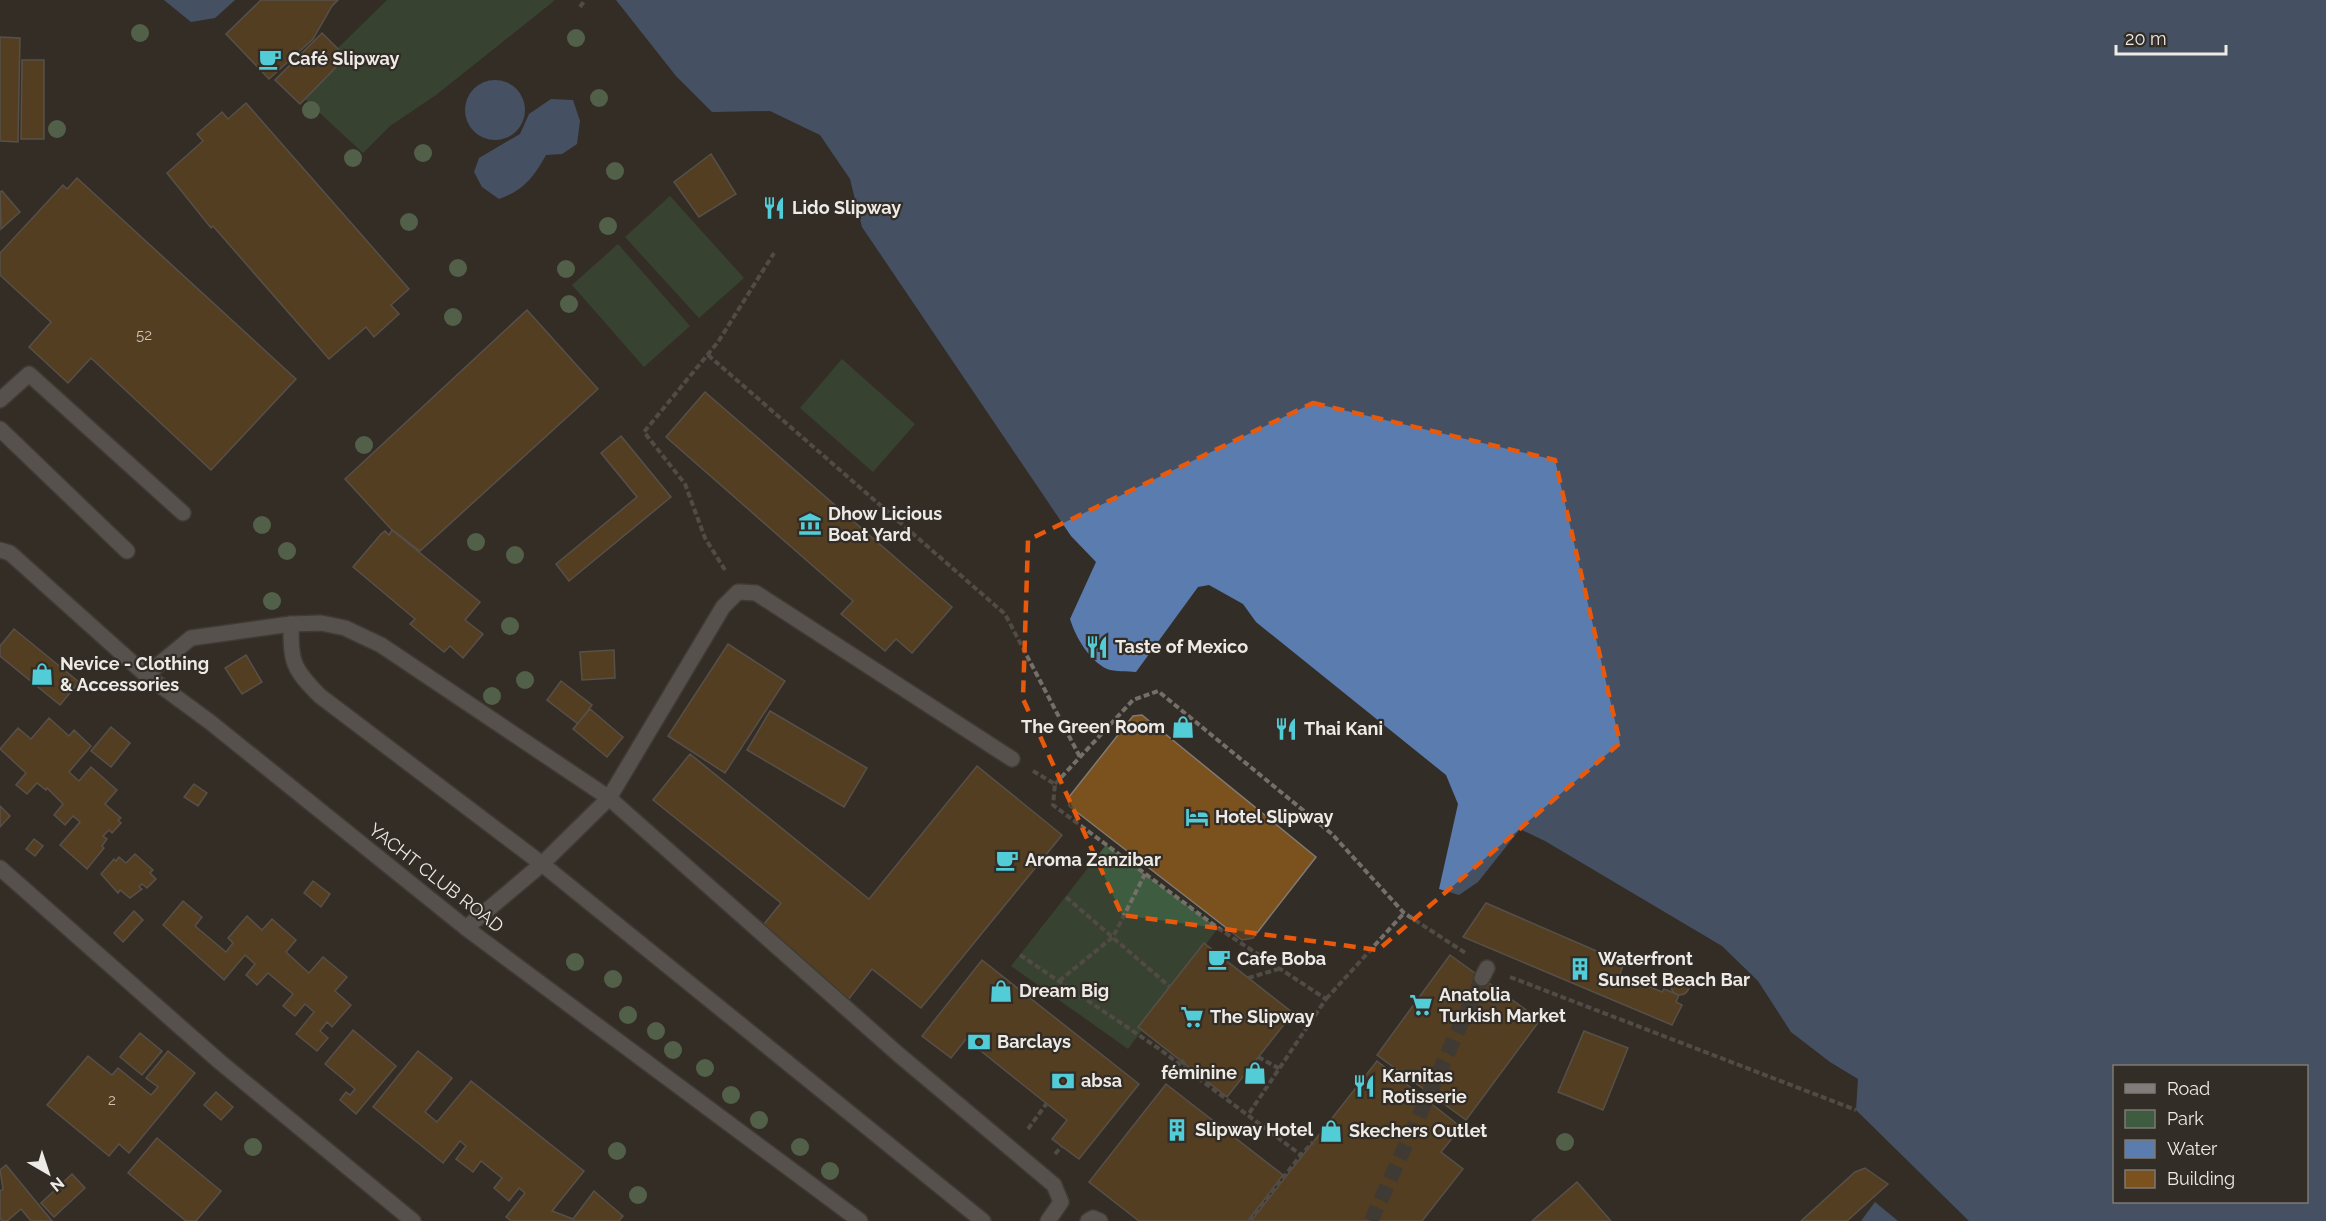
<svg xmlns="http://www.w3.org/2000/svg" width="2326" height="1221" viewBox="0 0 2326 1221" font-family="Raleway,sans-serif">
	<style>
		.green { fill: #3e5c3f }
		.water { fill: #5b7cae; fill-rule: evenodd }
		.building { fill: #7b521e; stroke: #817a73; stroke-width: 1.5 }
		.lines { fill: none; stroke-linecap: round; stroke-linejoin: round }
		.minor-tunnel { stroke: #4f4944; stroke-width: 15; stroke-dasharray: 15 8; stroke-linecap: butt }
		.minor-casing { stroke: #514b46; stroke-width: 18 }
		.path { stroke: #746f69; stroke-width: 4; stroke-dasharray: 6 3; stroke-linecap: butt }
		.minor { stroke: #827d7d; stroke-width: 15 }
		.tree { fill: #789c73 }
		.marked { fill: none; stroke: #e8590c; stroke-width: 4.5; stroke-dasharray: 12 8; stroke-linejoin: round }
		.labels { text-anchor: middle; stroke-width: 4.5; stroke-linejoin: round; paint-order: stroke }
		.number-label { font-size: 15px; fill: #d1c4b4 }
		.poi-label { font-size: 18px; font-weight: bold; fill: #eeeae6; stroke: #332d27; text-anchor: start }
		.street-label { font-size: 18px; fill: #eeeae6; stroke: #332d27 }
	</style>
	<rect width="100%" height="100%" fill="#332d27"/>
	<g class="green">
		<path d="M387,0H553L554,1L436,95L390,126L363,153L295,90Z"/>
		<path d="M670,196L744,278L699,318L625,237Z"/>
		<path d="M618,244L690,326L644,367L572,285Z"/>
		<path d="M842,359L915,424L873,472L800,408Z"/>
		<path d="M1106,845L1218,928L1128,1049L1011,966Z"/>
	</g>
	<g class="water">
		<path d="M164,0H235L215,18L191,22Z"/>
		<path d="M616,0H2326V1221H1969L1856,1110L1858,1079L1830,1062L1791,1032L1758,981L1722,946L1545,841L1520,829L1478,882L1459,895L1439,889L1458,804L1446,775L1256,622L1243,604L1209,585L1198,587L1136,672C1128,671 1115,672 1107,669C1089,660 1076,638 1070,619L1096,562L1071,536L862,227L850,179L820,135L770,111L712,112L676,76ZM2114,1066H2306V1202H2114Z"/>
		<circle cx="495" cy="110" r="30"/>
		<path d="M551,99L573,100L580,121L577,144L562,154L546,155C533,178 524,190 499,199L482,187L474,172L479,158L520,134L529,114Z"/>
		<path d="M1875,1202L1898,1221H1861Z"/>
	</g>
	<g class="building">
		<path d="M261,0H338L332,6L313,39L269,79L226,34Z"/>
		<path d="M322,33L346,57L300,104L275,80Z"/>
		<path d="M0,37L20,38L18,142L0,141Z"/>
		<path d="M22,60H44V139H21Z"/>
		<path d="M246,103L409,289L391,305L399,314L374,337L366,327L329,359L213,226L211,228L167,173L203,141L197,134L222,112L228,119Z"/>
		<path d="M711,154L736,194L699,217L674,182Z"/>
		<path d="M77,178L296,379L211,470L91,358L68,383L29,347L51,322L0,275V253L63,185L67,189Z"/>
		<path d="M2,191L20,212L1,229L0,192Z"/>
		<path d="M527,310L598,389L420,551L390,528L345,479Z"/>
		<path d="M705,392L952,607L912,653L896,639L885,651L841,614L853,601L666,437Z"/>
		<path d="M621,436L671,497L569,581L556,564L637,497L601,453Z"/>
		<path d="M392,530L480,602L465,620L483,634L463,658L450,646L444,652L410,624L415,619L353,567L381,534L385,531L389,535Z"/>
		<path d="M14,629L79,682L60,705L0,656V646Z"/>
		<path d="M728,644L785,681L725,773L668,736Z"/>
		<path d="M614,650L615,678L582,680L580,652Z"/>
		<path d="M246,655L262,682L242,694L225,668Z"/>
		<path d="M561,681L592,705L578,724L547,700Z"/>
		<path d="M590,709L623,737L607,757L573,729Z"/>
		<path d="M770,711L867,768L844,807L747,750Z"/>
		<path d="M1142,715L1316,857L1253,938L1242,940L1069,806V797L1133,716Z"/>
		<path d="M49,718L69,736L74,730L91,746L69,772L79,781L91,767L117,790L105,804L121,818L118,820L121,823L112,833L109,830L103,836L107,839L102,846L104,848L87,869L60,845L80,822L73,816L65,825L54,815L63,804L47,788L46,790L37,783L27,794L16,785L26,773L0,749L18,728L31,739Z"/>
		<path d="M111,727L130,743L111,767L91,751Z"/>
		<path d="M690,754L869,899L977,766L1062,835L921,1008L872,969L848,1000L760,929L781,903L653,800Z"/>
		<path d="M194,784L207,793L198,806L184,797Z"/>
		<path d="M0,806L10,816L0,827Z"/>
		<path d="M34,839L43,846L35,856L26,849Z"/>
		<path d="M135,854L153,870L150,873L156,879L147,888L142,884L139,887L142,889L130,898L120,890L118,893L101,874L114,859L116,861L119,857L126,863Z"/>
		<path d="M313,881L330,894L321,907L304,893Z"/>
		<path d="M183,901L202,917L195,926L226,952L233,943L228,938L247,916L262,930L272,919L296,940L286,952L309,973L323,957L347,977L335,991L351,1005L332,1027L327,1022L320,1031L328,1038L317,1051L296,1034L314,1012L305,1004L295,1016L283,1006L293,994L268,973L257,985L246,975L255,964L245,955L224,980L163,925Z"/>
		<path d="M1486,903L1624,963L1620,974L1662,992L1664,989L1679,995L1676,1002L1682,1005L1672,1025L1463,937Z"/>
		<path d="M134,911L143,920L123,942L114,933Z"/>
		<path d="M1204,943L1293,1013L1227,1097L1138,1027Z"/>
		<path d="M1450,955L1540,1020L1466,1120L1377,1055Z"/>
		<path d="M982,960L1139,1084L1079,1159L1052,1139L1067,1120L966,1039L951,1058L922,1036Z"/>
		<circle cx="1680" cy="986" r="9"/>
		<path d="M353,1030L396,1066L356,1114L340,1100L346,1092L350,1095L355,1089L325,1064Z"/>
		<path d="M1584,1031L1628,1048L1603,1110L1558,1092Z"/>
		<path d="M140,1033L162,1051L142,1075L120,1057Z"/>
		<path d="M168,1051L195,1073L129,1153L119,1144L109,1156L47,1105L88,1056L112,1075L118,1068L151,1095L158,1087L146,1078Z"/>
		<path d="M418,1051L452,1078L425,1112L437,1122L471,1081L584,1171L552,1211L573,1219L594,1191L623,1216L619,1221H511L506,1217L525,1193L519,1188L509,1201L494,1188L502,1178L481,1161L473,1172L456,1159L466,1146L460,1141L443,1163L373,1107Z"/>
		<path d="M1377,1061L1461,1127L1441,1152L1463,1169L1422,1221H1251Z"/>
		<path d="M1166,1084L1283,1175L1248,1221H1139L1089,1182Z"/>
		<path d="M216,1092L233,1107L221,1120L204,1105Z"/>
		<path d="M157,1138L221,1191L196,1221H186L128,1173Z"/>
		<path d="M6,1165L52,1221H31L21,1209L7,1221H2L0,1218V1191L3,1189L0,1170Z"/>
		<path d="M1865,1168L1888,1184L1847,1221H1801L1855,1172Z"/>
		<path d="M72,1174L85,1188L54,1217L41,1203Z"/>
		<path d="M1577,1182L1611,1221H1532Z"/>
	</g>
	<g class="lines">
		<path class="minor-tunnel" d="M1371,1221L1482,978"/>
		<g class="minor-casing">
			<g id="minor">
				<path d="M0,400L29,374L183,513"/>
				<path d="M0,429L127,551"/>
				<path d="M0,550L10,553L146,675L210,722L466,928L860,1221"/>
				<path d="M291,624C291,662 292,668 320,696L542,864L983,1221"/>
				<path d="M146,675L191,638L291,624L321,623L345,628L381,645L609,798L898,1054L1054,1185L1061,1202L1048,1221"/>
				<path d="M0,868L220,1062L413,1221"/>
				<path d="M466,928L542,864L609,798L723,607L738,592L756,593L1012,759"/>
				<path d="M1482,978L1487,968"/>
				<path d="M1088,1221L1093,1218L1100,1221"/>
			</g>
		</g>
		<g class="path">
			<path d="M580,7L585,0"/>
			<path d="M708,355L1005,614L1080,757"/>
			<path d="M725,570L705,538L685,484L644,432L718,342L774,253"/>
			<path d="M1033,771L1055,784L1053,805L1218,928L1326,999L1248,1115"/>
			<path d="M1055,784L1133,700L1158,691L1332,834L1404,913L1467,954"/>
			<path d="M1066,897L1170,987"/>
			<path d="M1020,955L1158,1048L1301,1155L1313,1142"/>
			<path d="M1510,977L1856,1110"/>
			<path d="M1248,978L1282,968"/>
			<path d="M1059,981L1113,937L1145,874"/>
			<path d="M1326,999L1404,913"/>
			<path d="M1258,1057L1280,1069"/>
			<path d="M1181,1060L1188,1068"/>
			<path d="M1028,1129L1047,1103"/>
			<path d="M1055,1154L1062,1146"/>
			<path d="M1249,1221L1301,1155"/>
		</g>
		<use href="#minor" class="minor"/>
	</g>
	<g class="tree">
		<circle cx="140" cy="33" r="9"/>
		<circle cx="576" cy="38" r="9"/>
		<circle cx="599" cy="98" r="9"/>
		<circle cx="311" cy="110" r="9"/>
		<circle cx="57" cy="129" r="9"/>
		<circle cx="423" cy="153" r="9"/>
		<circle cx="353" cy="158" r="9"/>
		<circle cx="615" cy="171" r="9"/>
		<circle cx="409" cy="222" r="9"/>
		<circle cx="608" cy="226" r="9"/>
		<circle cx="458" cy="268" r="9"/>
		<circle cx="566" cy="269" r="9"/>
		<circle cx="569" cy="304" r="9"/>
		<circle cx="453" cy="317" r="9"/>
		<circle cx="364" cy="445" r="9"/>
		<circle cx="262" cy="525" r="9"/>
		<circle cx="476" cy="542" r="9"/>
		<circle cx="287" cy="551" r="9"/>
		<circle cx="515" cy="555" r="9"/>
		<circle cx="272" cy="601" r="9"/>
		<circle cx="510" cy="626" r="9"/>
		<circle cx="525" cy="680" r="9"/>
		<circle cx="492" cy="696" r="9"/>
		<circle cx="575" cy="962" r="9"/>
		<circle cx="613" cy="979" r="9"/>
		<circle cx="628" cy="1015" r="9"/>
		<circle cx="656" cy="1031" r="9"/>
		<circle cx="673" cy="1050" r="9"/>
		<circle cx="705" cy="1068" r="9"/>
		<circle cx="731" cy="1095" r="9"/>
		<circle cx="759" cy="1120" r="9"/>
		<circle cx="1565" cy="1142" r="9"/>
		<circle cx="253" cy="1147" r="9"/>
		<circle cx="800" cy="1147" r="9"/>
		<circle cx="617" cy="1151" r="9"/>
		<circle cx="830" cy="1171" r="9"/>
		<circle cx="638" cy="1195" r="9"/>
	</g>
	<path d="M0 0H2326V1221H0ZM1313,403L1555,460L1620,743L1378,950L1122,915L1023,699L1028,540Z" fill="#332d27" fill-opacity=".55" fill-rule="evenodd"/>
	<path class="marked" d="M1313,403L1555,460L1620,743L1378,950L1122,915L1023,699L1028,540Z"/>
	<defs>
		<g id="cafe-bare" transform="scale(1.8)"><path d="M-5.5-4.5H6V0H3Q3 3.5 0 3.5H-2.5Q-5.5 3.5-5.5 0ZM3-3.2v2h1.7v-2ZM-6 4.5H4V6H-6Z" fill="#52ccd6" stroke="#332d27" stroke-width="2.5" paint-order="stroke"/></g>
		<g id="restaurant-bare" transform="scale(1.8)"><path d="M-5-6h1v4h1v-4h1v4h1v-4h1v5L-1.5 .5V6h-2V.5L-5-1ZM5-6V6H3V1.5H1.5Q1.5-4 5-6Z" fill="#52ccd6" stroke="#332d27" stroke-width="2.5" paint-order="stroke"/></g>
		<g id="museum-bare" transform="scale(1.8)"><path d="M0-6L6-3V-2H-6V-3ZM-5-1h2V3h-2ZM-1-1h2V3h-2ZM3-1h2V3H3ZM-6 4H6V6H-6Z" fill="#52ccd6" stroke="#332d27" stroke-width="2.5" paint-order="stroke"/></g>
		<g id="shop-bare" transform="scale(1.8)"><path d="M-5-2.5h2.3a2.7 3.5 0 0 1 5.4 0H5L5.5 6h-11ZM-1.5-2.5h3a1.5 2.3 0 0 0-3 0Z" fill="#52ccd6" stroke="#332d27" stroke-width="2.5" paint-order="stroke"/></g>
		<g id="hotel-bare" transform="scale(1.8)"><path d="M-6-4.5h1.5V1H6V5H4.5V3h-9V5H-6ZM-4 0a1.8 1.8 0 1 1 3.6 0ZM.5 0V-2.5h3Q6-2.5 6 0Z" fill="#52ccd6" stroke="#332d27" stroke-width="2.5" paint-order="stroke"/></g>
		<g id="building-bare" transform="scale(1.8)"><path d="M-4-6H4V6H1V3H-1V6H-4ZM-2.5-4.3h1.7v1.8h-1.7ZM.8-4.3h1.7v1.8H.8ZM-2.5-1h1.7V.8h-1.7ZM.8-1h1.7V.8H.8Z" fill="#52ccd6" stroke="#332d27" stroke-width="2.5" paint-order="stroke"/></g>
		<g id="supermarket-bare" transform="scale(1.8)"><path d="M-6-5.5h2.5l.6 2H6L4.5 2H-2.5L-4.4-4H-6ZM-1.5 3.2a1.3 1.3 0 1 0 .1 0ZM3 3.2a1.3 1.3 0 1 0 .1 0Z" fill="#52ccd6" stroke="#332d27" stroke-width="2.5" paint-order="stroke"/></g>
		<g id="bank-bare" transform="scale(1.8)"><path d="M-6-4H6V4H-6ZM0-2.3a2.3 2.3 0 1 0 0 4.6a2.3 2.3 0 1 0 0-4.6Z" fill="#52ccd6" stroke="#332d27" stroke-width="2.5" paint-order="stroke"/></g>
	</defs>
	<g fill-rule="evenodd">
		<use href="#cafe-bare" x="270" y="59"/>
		<use href="#restaurant-bare" x="774" y="208"/>
		<use href="#museum-bare" x="810" y="524"/>
		<use href="#restaurant-bare" x="1097" y="647"/>
		<use href="#shop-bare" x="42" y="674"/>
		<use href="#shop-bare" x="1183" y="727"/>
		<use href="#restaurant-bare" x="1286" y="729"/>
		<use href="#hotel-bare" x="1197" y="817"/>
		<use href="#cafe-bare" x="1007" y="860"/>
		<use href="#cafe-bare" x="1219" y="959"/>
		<use href="#building-bare" x="1580" y="969"/>
		<use href="#shop-bare" x="1001" y="991"/>
		<use href="#supermarket-bare" x="1421" y="1005"/>
		<use href="#supermarket-bare" x="1192" y="1017"/>
		<use href="#bank-bare" x="979" y="1042"/>
		<use href="#shop-bare" x="1255" y="1073"/>
		<use href="#bank-bare" x="1063" y="1081"/>
		<use href="#restaurant-bare" x="1364" y="1086"/>
		<use href="#building-bare" x="1177" y="1130"/>
		<use href="#shop-bare" x="1331" y="1131"/>
	</g>
	<g class="labels">
		<g class="number-label">
			<text x="144" y="340">52</text>
			<text x="112" y="1105">2</text>
		</g>
		<g class="poi-label">
			<text x="288" y="65">Café Slipway</text>
			<text x="792" y="214">Lido Slipway</text>
			<text x="828" y="520">Dhow Licious<tspan x="828" dy="21">Boat Yard</tspan></text>
			<text x="1115" y="653">Taste of Mexico</text>
			<text x="60" y="670">Nevice - Clothing<tspan x="60" dy="21">&amp; Accessories</tspan></text>
			<text x="1165" y="733" text-anchor="end">The Green Room</text>
			<text x="1304" y="735">Thai Kani</text>
			<text x="1215" y="823">Hotel Slipway</text>
			<text x="1025" y="866">Aroma Zanzibar</text>
			<text x="1237" y="965">Cafe Boba</text>
			<text x="1598" y="965">Waterfront<tspan x="1598" dy="21">Sunset Beach Bar</tspan></text>
			<text x="1019" y="997">Dream Big</text>
			<text x="1439" y="1001">Anatolia<tspan x="1439" dy="21">Turkish Market</tspan></text>
			<text x="1210" y="1023">The Slipway</text>
			<text x="997" y="1048">Barclays</text>
			<text x="1237" y="1079" text-anchor="end">féminine</text>
			<text x="1382" y="1082">Karnitas<tspan x="1382" dy="21">Rotisserie</tspan></text>
			<text x="1081" y="1087">absa</text>
			<text x="1195" y="1136">Slipway Hotel</text>
			<text x="1349" y="1137">Skechers Outlet</text>
		</g>
		<g class="street-label">
			<text transform="translate(436 878) rotate(38)" y="6">YACHT CLUB ROAD</text>
		</g>
	</g>
	<rect x="2113" y="1065" width="195" height="138" fill="#332d27" stroke="#7e7973" stroke-width="1.5"/>
	<rect x="2125" y="1084" width="30" height="9" fill="#827d7d" stroke="#7e7973" stroke-width="1.5"/>
	<text x="2167" y="1095" font-size="18" fill="#eeeae6">Road</text>
	<rect x="2125" y="1110" width="30" height="18" fill="#3e5c3f" stroke="#7e7973" stroke-width="1.5"/>
	<text x="2167" y="1125" font-size="18" fill="#eeeae6">Park</text>
	<rect x="2125" y="1140" width="30" height="18" fill="#5b7cae" stroke="#7e7973" stroke-width="1.5"/>
	<text x="2167" y="1155" font-size="18" fill="#eeeae6">Water</text>
	<rect x="2125" y="1170" width="30" height="18" fill="#7b521e" stroke="#7e7973" stroke-width="1.5"/>
	<text x="2167" y="1185" font-size="18" fill="#eeeae6">Building</text>
	<g transform="translate(48 1173) rotate(141)" stroke="#332d27" stroke-width="4.5" paint-order="stroke">
	<path d="M0-4.5L10 22L0 15L-10 22Z" fill="#eeeae6"/>
	<text y="-9" font-size="16" font-weight="bold" text-anchor="middle" fill="#eeeae6">N</text>
	</g>
	<path d="M2116 45v9h110v-9" fill="none" stroke="#eeeae6" stroke-width="3"/>
	<text x="2125" y="45" font-size="18" fill="#eeeae6" stroke="#332d27" stroke-width="4.5" paint-order="stroke">20 m</text>
</svg>
